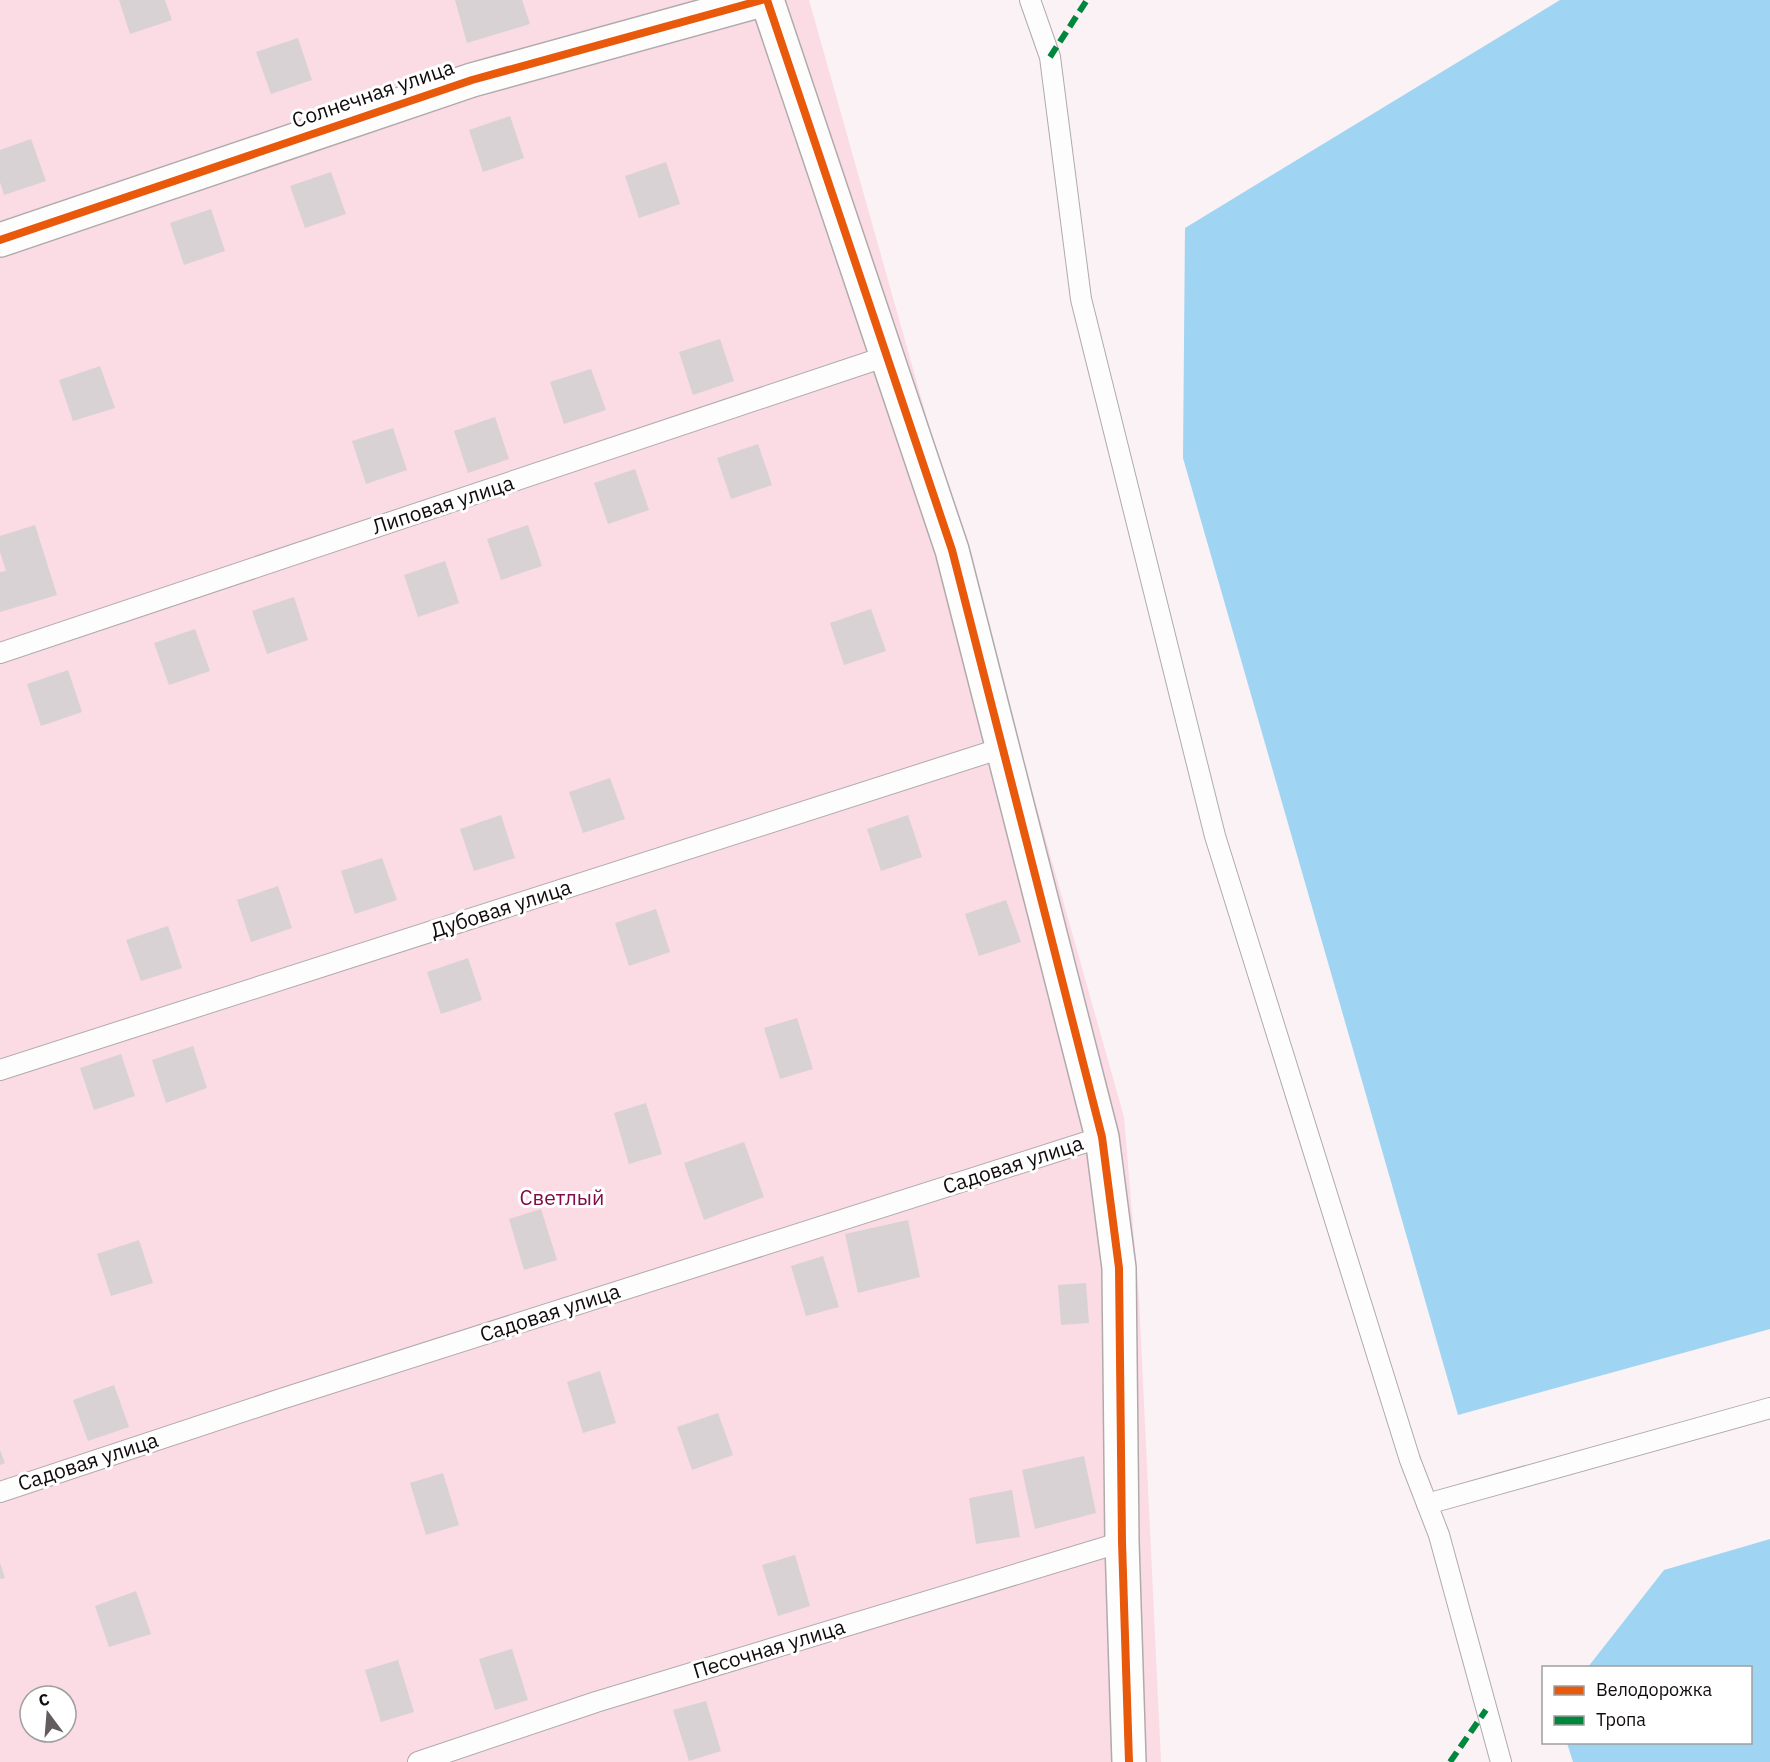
<svg xmlns="http://www.w3.org/2000/svg" width="1770" height="1762" viewBox="0 0 1770 1762" font-family="'IBM Plex Sans',sans-serif">
	<style>
		.green { fill: #fbdbe4; fill-rule: evenodd }
		.water { fill: #a0d4f3 }
		.building { fill: #d8d2d4 }
		.lines { fill: none; stroke-linecap: round; stroke-linejoin: round }
		.lane-casing { stroke: #b1aaac; stroke-width: 22 }
		.street-casing { stroke: #b1aaac; stroke-width: 36 }
		.lane { stroke: #fefdfd; stroke-width: 20 }
		.street { stroke: #fefdfd; stroke-width: 33 }
		.quiet { stroke: #00873e; stroke-width: 6; stroke-dasharray: 12 6; stroke-linecap: butt }
		.cycleway-casing { stroke: #fff; stroke-width: 11 }
		.cycleway { stroke: #e8590c; stroke-width: 8 }
		.labels { text-anchor: middle; stroke-width: 6; stroke-linejoin: round; paint-order: stroke }
		.street-label { font-size: 21px; fill: #110c0d; stroke: #fff }
		.park-label { font-size: 21px; fill: #810d46; stroke: #fff }
	</style>
	<rect width="100%" height="100%" fill="#faf2f4"/>
	<path class="green" d="M0,0H809L1124,1117L1139,1298L1161,1762H0ZM30,1696H66V1732H30Z"/>
	<g class="water">
		<path d="M1560,0H1770V1329L1458,1415L1183,458L1185,228Z"/>
		<path d="M1770,1539V1762H1573L1567,1743L1750,1742V1668L1588,1667L1664,1570Z"/>
	</g>
	<g class="building">
		<path d="M119,0H165L172,20L130,34Z"/>
		<path d="M455,0H522L530,24L467,43Z"/>
		<path d="M298,38L312,80L271,94L256,52Z"/>
		<path d="M510,116L524,158L483,172L469,130Z"/>
		<path d="M31,139L46,181L4,195L0,182V150Z"/>
		<path d="M666,162L680,204L639,218L625,176Z"/>
		<path d="M331,172L346,214L305,228L290,186Z"/>
		<path d="M211,209L225,251L184,265L170,223Z"/>
		<path d="M720,339L734,381L693,395L679,352Z"/>
		<path d="M100,366L115,408L73,421L59,380Z"/>
		<path d="M591,369L606,410L564,424L550,382Z"/>
		<path d="M495,417L509,459L468,473L454,431Z"/>
		<path d="M393,428L407,470L366,484L352,441Z"/>
		<path d="M758,444L772,485L731,499L717,458Z"/>
		<path d="M635,469L649,510L608,524L594,483Z"/>
		<path d="M35,525L57,595L0,612V572L6,571L0,552V536Z"/>
		<path d="M528,525L542,566L501,580L487,539Z"/>
		<path d="M445,561L459,603L418,617L404,575Z"/>
		<path d="M294,597L308,640L267,654L252,611Z"/>
		<path d="M871,609L886,651L844,665L830,623Z"/>
		<path d="M195,629L210,671L169,685L154,643Z"/>
		<path d="M68,670L82,712L41,726L27,684Z"/>
		<path d="M610,778L625,819L583,833L569,792Z"/>
		<path d="M501,815L515,858L474,871L460,829Z"/>
		<path d="M908,815L922,857L881,871L867,829Z"/>
		<path d="M382,858L397,900L355,914L341,871Z"/>
		<path d="M278,886L292,928L251,942L237,900Z"/>
		<path d="M1006,900L1021,942L979,956L965,914Z"/>
		<path d="M656,909L670,952L629,966L615,923Z"/>
		<path d="M168,926L182,968L141,981L126,940Z"/>
		<path d="M468,958L482,1000L441,1014L427,972Z"/>
		<path d="M797,1018L813,1069L780,1079L764,1028Z"/>
		<path d="M193,1046L207,1088L166,1103L152,1060Z"/>
		<path d="M121,1054L135,1096L94,1110L80,1068Z"/>
		<path d="M646,1103L662,1154L629,1164L614,1113Z"/>
		<path d="M744,1142L764,1197L704,1220L684,1163Z"/>
		<path d="M541,1209L557,1260L524,1270L509,1219Z"/>
		<path d="M908,1220L920,1277L858,1293L845,1234Z"/>
		<path d="M139,1240L153,1283L111,1296L97,1254Z"/>
		<path d="M823,1256L839,1307L806,1316L791,1266Z"/>
		<path d="M1086,1283L1089,1323L1061,1325L1058,1285Z"/>
		<path d="M600,1371L616,1423L583,1433L567,1382Z"/>
		<path d="M114,1385L129,1427L88,1441L73,1400Z"/>
		<path d="M718,1413L733,1455L692,1470L677,1427Z"/>
		<path d="M0,1450L5,1463L0,1465Z"/>
		<path d="M1084,1456L1096,1513L1035,1529L1022,1470Z"/>
		<path d="M443,1473L459,1525L426,1535L410,1483Z"/>
		<path d="M1012,1490L1020,1537L976,1544L969,1498Z"/>
		<path d="M795,1555L810,1606L778,1616L762,1565Z"/>
		<path d="M0,1563L5,1578L0,1579Z"/>
		<path d="M136,1591L151,1634L109,1647L95,1606Z"/>
		<path d="M512,1649L528,1700L495,1710L479,1659Z"/>
		<path d="M398,1660L414,1712L381,1722L365,1670Z"/>
		<path d="M706,1701L721,1751L689,1761L673,1710Z"/>
	</g>
	<g class="lines">
		<g class="lane-casing">
			<g id="lane">
				<path d="M1030,0L1050,57L1081,299L1215,836L1410,1460L1439,1535L1501,1762"/>
				<path d="M0,653L887,356"/>
				<path d="M0,1070L1002,748"/>
				<path d="M0,1492L281,1399L1102,1137"/>
				<path d="M1427,1504L1770,1408"/>
				<path d="M418,1762L596,1702L1122,1542"/>
			</g>
		</g>
		<g class="street-casing">
			<g id="street">
				<path d="M767,0L952,550L1102,1137L1119,1268L1122,1542L1129,1762"/>
				<path d="M0,240L472,80L762,0"/>
			</g>
		</g>
		<use href="#lane" class="lane"/>
		<use href="#street" class="street"/>
		<g class="quiet">
			<path d="M1050,57L1087,0"/>
			<path d="M1450,1762L1486,1710"/>
		</g>
		<g class="cycleway-casing">
			<g id="cycleway">
				<path d="M767,0L952,550L1102,1137L1119,1268L1122,1542L1129,1762"/>
				<path d="M0,240L472,80L762,0"/>
			</g>
		</g>
		<use href="#cycleway" class="cycleway"/>
	</g>
	<g class="labels">
		<g class="street-label">
			<text transform="translate(373 94) rotate(-19)" y="7">Солнечная улица</text>
			<text transform="translate(443 505) rotate(-18)" y="7">Липовая улица</text>
			<text transform="translate(501 909) rotate(-18)" y="7">Дубовая улица</text>
			<text transform="translate(1013 1165) rotate(-18)" y="7">Садовая улица</text>
			<text transform="translate(550 1313) rotate(-18)" y="7">Садовая улица</text>
			<text transform="translate(88 1462) rotate(-18)" y="7">Садовая улица</text>
			<text transform="translate(769 1649) rotate(-17)" y="7">Песочная улица</text>
		</g>
		<g class="park-label">
			<text x="562" y="1205">Светлый</text>
		</g>
	</g>
	<rect x="1542" y="1666" width="210" height="78" fill="#ffffff" stroke="#a09e9e" stroke-width="1.5"/>
	<rect x="1554" y="1686" width="30" height="9" fill="#e8590c" stroke="#a09e9e" stroke-width="1.5"/>
	<text x="1596" y="1696" font-size="18" fill="#110c0d">Велодорожка</text>
	<rect x="1554" y="1716" width="30" height="9" fill="#00873e" stroke="#a09e9e" stroke-width="1.5"/>
	<text x="1596" y="1726" font-size="18" fill="#110c0d">Тропа</text>
	<g transform="translate(48 1714) rotate(344)"><circle r="28" fill="#ffffff" stroke="#a09e9e" stroke-width="1.5"/>
	<path d="M0-4.5L10 22L0 15L-10 22Z" fill="#635c5e"/>
	<text y="-9" font-size="16" font-weight="bold" text-anchor="middle" fill="#110c0d">С</text>
	</g>
</svg>
